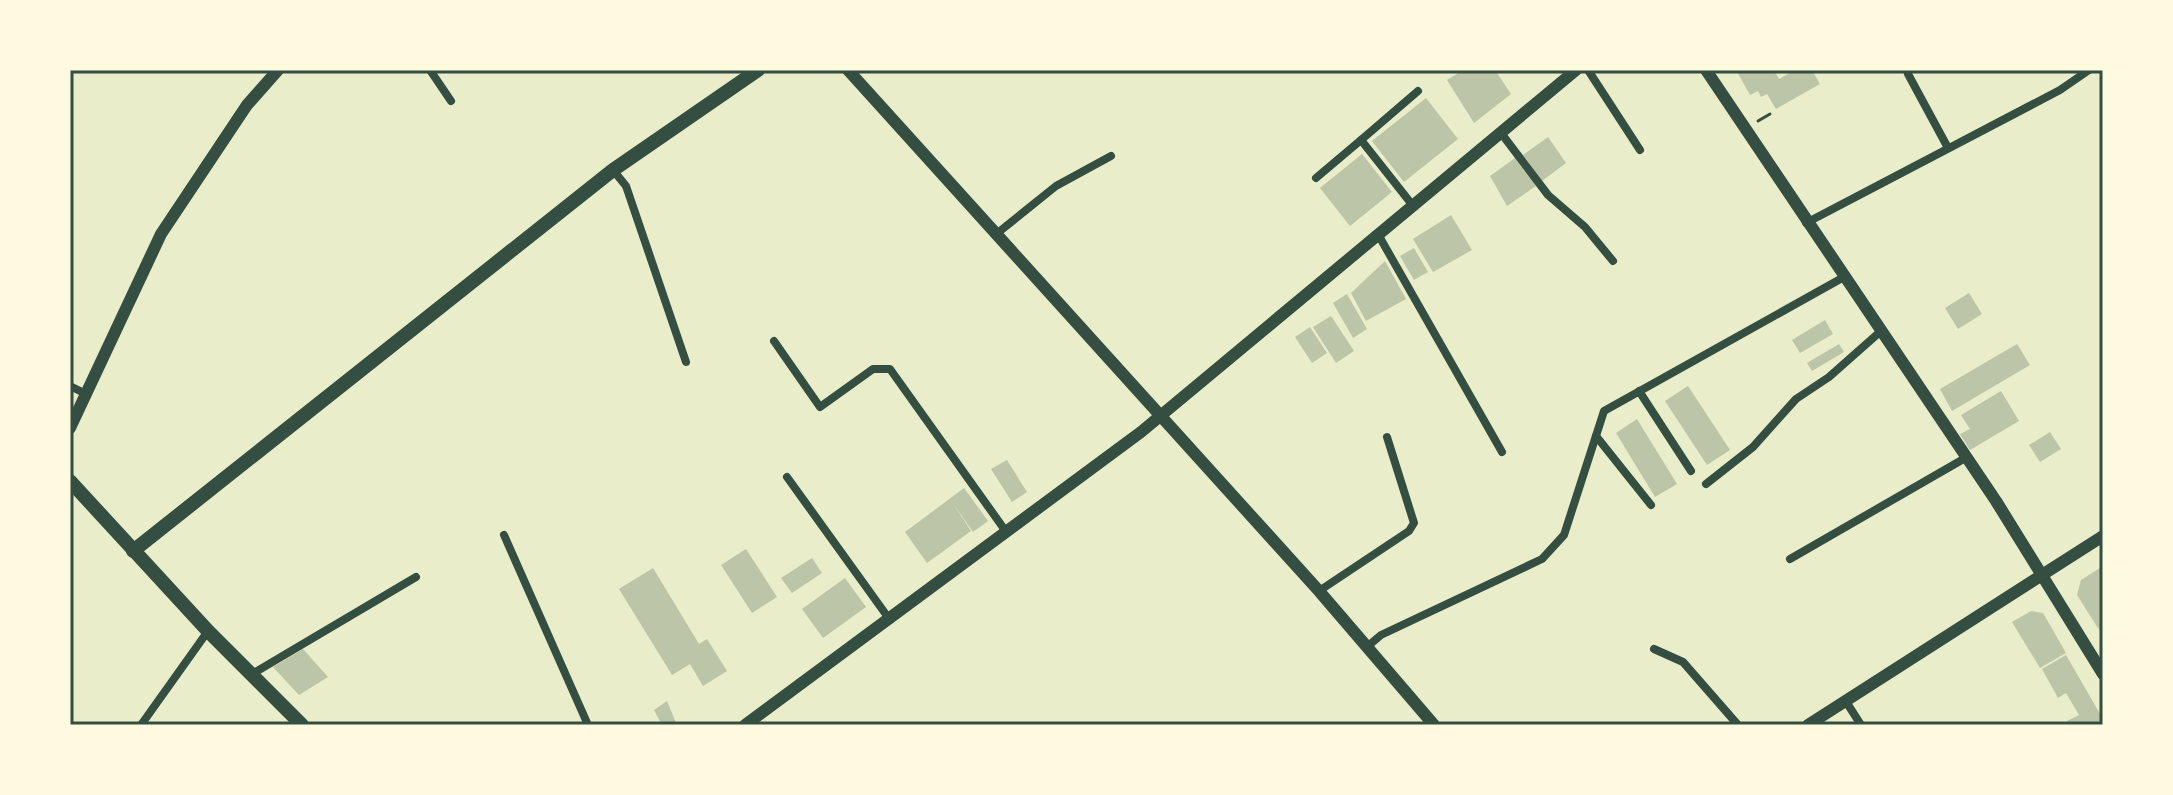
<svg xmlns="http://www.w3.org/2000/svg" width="2173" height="795" viewBox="0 0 2173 795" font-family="Signika,sans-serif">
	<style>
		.building { fill: #bcc5a7 }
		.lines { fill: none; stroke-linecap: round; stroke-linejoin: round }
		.path { stroke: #344e41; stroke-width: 3 }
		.minor { stroke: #344e41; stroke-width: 8 }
		.tertiary { stroke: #344e41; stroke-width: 12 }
		.secondary { stroke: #344e41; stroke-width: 14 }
		.neatline { fill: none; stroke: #344e41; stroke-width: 3 }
	</style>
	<rect width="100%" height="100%" fill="#e9edc9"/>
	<g class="building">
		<path d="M1463,70H1495L1511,94L1474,123L1447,80Z"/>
		<path d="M1736,70H1774L1779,79L1795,70H1812L1820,84L1776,109L1767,94L1761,97L1758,91L1750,95Z"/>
		<path d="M1426,98L1458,139L1404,182L1372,141Z"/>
		<path d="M1548,137L1566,163L1542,181L1523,155Z"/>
		<path d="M1362,154L1392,192L1350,226L1320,188Z"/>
		<path d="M1515,158L1536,186L1507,206L1490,176Z"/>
		<path d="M1451,215L1472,250L1433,272L1413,239Z"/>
		<path d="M1414,248L1428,272L1414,280L1400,256Z"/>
		<path d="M1385,261L1406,299L1366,321L1351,293Z"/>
		<path d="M1969,293L1982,314L1958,329L1945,308Z"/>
		<path d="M1347,294L1367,329L1353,338L1333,303Z"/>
		<path d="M1331,316L1354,351L1336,363L1313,327Z"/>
		<path d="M1825,320L1833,334L1800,353L1792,340Z"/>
		<path d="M1310,327L1327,353L1312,363L1295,337Z"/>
		<path d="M1839,344L1844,352L1812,371L1807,363Z"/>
		<path d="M2017,344L2030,365L1952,411L1940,389Z"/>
		<path d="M1688,386L1730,450L1707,465L1665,401Z"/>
		<path d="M2001,391L2019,421L1970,450L1960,434L1970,429L1961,415Z"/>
		<path d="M1637,419L1677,484L1655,497L1616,433Z"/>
		<path d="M2050,432L2061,449L2040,462L2029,445Z"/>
		<path d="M1007,460L1027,492L1012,502L991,469Z"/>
		<path d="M964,488L988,521L973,532L952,502L971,531L927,563L905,532Z"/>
		<path d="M746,549L777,597L752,613L721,565Z"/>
		<path d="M812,558L822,573L792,593L781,578Z"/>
		<path d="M2103,566V636L2077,595L2081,580Z"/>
		<path d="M653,568L699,644L707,639L727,671L703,686L690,664L672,675L619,589Z"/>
		<path d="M845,578L866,607L823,638L802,609Z"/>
		<path d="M2031,611L2043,613L2066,653L2040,668L2012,622Z"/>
		<path d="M303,649L328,677L299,695L273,667Z"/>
		<path d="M2066,655L2103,719V725H2069L2067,721L2079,715L2066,693L2058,698L2042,669Z"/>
		<path d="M667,701L677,725H662L654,710Z"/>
	</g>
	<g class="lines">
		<path class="path" d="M1758,121L1770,114"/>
		<g class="minor">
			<path d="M430,70L451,101"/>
			<path d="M1588,70L1640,150"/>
			<path d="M1908,74L1948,148"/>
			<path d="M1501,133L1548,195L1585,227L1613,261"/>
			<path d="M1361,140L1418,91"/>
			<path d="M613,170L626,186L686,362"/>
			<path d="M1316,178L1361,140L1414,207"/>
			<path d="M1806,223L2060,90L2089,70"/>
			<path d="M995,235L1056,186L1111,156"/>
			<path d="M1379,236L1502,452"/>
			<path d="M774,341L820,407L873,369H890L1007,533"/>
			<path d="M70,386L86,394"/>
			<path d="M1639,391L1691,471"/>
			<path d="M1596,436L1651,505"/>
			<path d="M787,477L890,620"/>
			<path d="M1706,484L1753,447L1796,399L1829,377L1881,331"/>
			<path d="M504,535L588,725"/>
			<path d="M1790,559L1967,457"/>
			<path d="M1319,591L1409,531L1414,523L1387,437"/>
			<path d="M1368,646L1381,635L1542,559L1564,535L1604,411L1844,277"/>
			<path d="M1654,649L1683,662L1738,725"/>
			<path d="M252,674L416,577"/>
			<path d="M1845,700L1861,725"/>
			<path d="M141,725L208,631"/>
		</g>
		<g class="tertiary">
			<path d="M848,70L1319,591L1434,725"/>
			<path d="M1706,70L1996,501L2103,674"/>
			<path d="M70,428L161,234L247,105L278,70"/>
			<path d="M745,725L1141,432L1576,70"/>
			<path d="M1808,725L2103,536"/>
		</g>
		<g class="secondary">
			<path d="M70,481L208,631L302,725"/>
			<path d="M133,551L613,170L758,70"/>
		</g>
	</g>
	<rect width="2173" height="795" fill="none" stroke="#fefae0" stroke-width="144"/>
	<rect x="72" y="72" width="2029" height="651" class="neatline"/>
</svg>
